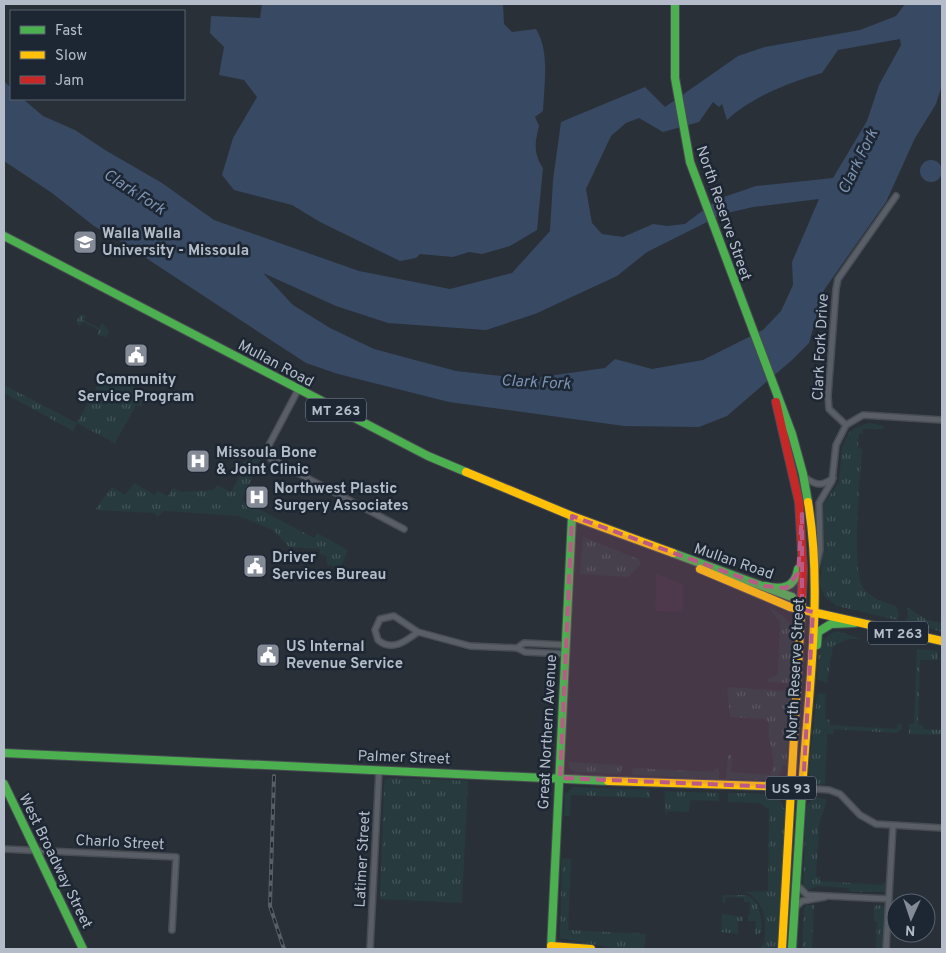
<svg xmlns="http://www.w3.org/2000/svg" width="946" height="953" viewBox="0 0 946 953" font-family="Overpass,sans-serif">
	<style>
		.medical { fill: #31303e }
		.grass { fill: url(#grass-tufts) }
		.water { fill: #384963; fill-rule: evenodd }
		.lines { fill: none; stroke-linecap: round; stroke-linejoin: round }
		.street-casing { stroke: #484c53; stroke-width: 8 }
		.fast-casing { stroke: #484c53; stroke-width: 10 }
		.slow-casing { stroke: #484c53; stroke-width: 10 }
		.jam-casing { stroke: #484c53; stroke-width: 10 }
		.street { stroke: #5a5e66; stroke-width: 5 }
		.fast { stroke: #4caf50; stroke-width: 8 }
		.slow { stroke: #ffc107; stroke-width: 8 }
		.jam { stroke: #c62828; stroke-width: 8 }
		.rail-casing { stroke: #595d64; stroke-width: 4 }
		.rail { stroke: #1d2633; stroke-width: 2; stroke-dasharray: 5.5; stroke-linecap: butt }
		.marked { fill: #bc5a87; fill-opacity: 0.2; stroke: #bc5a87; stroke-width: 4; stroke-dasharray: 10 6; stroke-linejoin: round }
		.labels { text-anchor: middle; stroke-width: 5; stroke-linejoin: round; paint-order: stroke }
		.shield { fill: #1d2633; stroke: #878f9c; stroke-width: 1 }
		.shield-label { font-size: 14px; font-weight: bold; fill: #b4bcc9 }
		.street-label { font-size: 15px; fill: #b4bcc9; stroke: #1d2633 }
		.poi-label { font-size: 15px; font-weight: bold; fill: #b4bcc9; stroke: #1d2633; text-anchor: start }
		.water-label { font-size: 16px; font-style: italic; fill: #7c92b1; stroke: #1d2633 }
	</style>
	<defs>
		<pattern id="grass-tufts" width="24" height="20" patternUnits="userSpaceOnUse" patternTransform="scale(1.25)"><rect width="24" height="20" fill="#273a3e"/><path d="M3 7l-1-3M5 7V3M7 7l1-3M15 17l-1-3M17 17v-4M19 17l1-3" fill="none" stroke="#445559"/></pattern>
	</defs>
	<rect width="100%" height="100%" fill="#2a3038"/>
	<path class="medical" d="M656,573L684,585L683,612L655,611Z"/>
	<g class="grass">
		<path d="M80,315H86L83,320L99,328L102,323L109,330L107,337L97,335L99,330L83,322L80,326L76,322Z"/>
		<path d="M105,372L139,389L143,396L141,407L136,405L115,443L77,423L73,431L4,393V385L77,423Z"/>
		<path d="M869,423L883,426L884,429H863V433L859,434L858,448L862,449C861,476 849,573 865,590C873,599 885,603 896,606L899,613L897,620L837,606L824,596L820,585L823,549L822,507L839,482L842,447L849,433L853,429Z"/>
		<path d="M256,453H260L261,458L242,500L314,538L317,533L348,550L341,567L327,565V556L320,554V549L289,547L273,530L239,516L164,511L157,517L155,513L95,510L112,487L125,495L134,483L155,495L157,491L168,496L173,488L182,492L214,490L217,485L231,492L244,468L241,464L246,460L251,463Z"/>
		<path d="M583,537L638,559L641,564L628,577L580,574Z"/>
		<path d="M907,607L927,620L942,623V632L905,621L908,617Z"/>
		<path d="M769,608C804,624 795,645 793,678L788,683L768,682V679L778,674L780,622Z"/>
		<path d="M837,631L861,639H849L833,646L827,683L817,679C819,658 814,639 837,631Z"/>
		<path d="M917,649L938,651V660H920L918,724L923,725V729L942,730V735L909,734V724H914Z"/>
		<path d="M727,687L786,691L791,696L786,766H783C781,774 778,777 771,780L726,779L728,755H732L731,772L770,775C777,764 771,749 769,738C768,732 770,727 768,722L764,719L730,717Z"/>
		<path d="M826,693L825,719L830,720V725L897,729V724H902V729L896,733L834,729L833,734H827L825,784C814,788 810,778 809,769L817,694Z"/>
		<path d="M568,762L622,765L621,774L576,772L570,769Z"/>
		<path d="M632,768L714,772L715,769L719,768V779L633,775Z"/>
		<path d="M390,778L468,781L462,903L380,899L384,786L385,780Z"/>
		<path d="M574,787L650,790V798L571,795L570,816H564L565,794Z"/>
		<path d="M664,791L719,793V801L690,800L689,812L668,811L666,816Z"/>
		<path d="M728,793C742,794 782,789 783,808H786L778,947L759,949L764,944C767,923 766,902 746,892L768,891L769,810L760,803L728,802Z"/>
		<path d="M816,797L827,800L819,824L816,876L820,877V881L882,885L885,882L886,892H850L848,888L817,886L809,890L803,887L806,806Z"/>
		<path d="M562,858L571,859L568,930L646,934L644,949H618L560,938Z"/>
		<path d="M723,895C730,896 742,894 748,896C760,900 763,923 761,933L755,935L756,921H748V915L750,914V902H744V898L726,897L725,904L722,901Z"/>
		<path d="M807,905H814L812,947L817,949H802L804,908Z"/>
		<path d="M877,905L884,906L886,911L884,949H876L877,922L874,921V907Z"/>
		<path d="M722,914L743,917V921H738V934L721,932Z"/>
	</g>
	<g class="water">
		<path d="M262,4H503L504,24L512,32L536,29C550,51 544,85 543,111L535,117L539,126C535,141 533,154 543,168L537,230L510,246L482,254L469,252L453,257L420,254L416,258L400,261L320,222L292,205L234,190L222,175L233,138L257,97L244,80L219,75L224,47L210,33L211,16L260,18Z"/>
		<path d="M905,4H942V85L936,104L915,138L886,202L824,290L809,343L792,360L727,416L699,427L624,426L449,402L338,374L306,363L120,241L94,226L52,193L4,161V81L11,88V99H23L43,116L75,130L105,150L162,183L214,220L359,271L450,289L512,273L550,231L553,180L561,122L645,87L665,107L738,56L765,47L860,30L896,16ZM900,39L901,45L879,85L867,121L833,178L756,186L718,199L685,224L667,226L653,224L623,237L602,234L592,223L586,189L611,136L626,123L639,118L663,132L699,122L713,102L719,107L722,104L727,120C749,98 792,81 822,73L838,50ZM819,199L792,262L793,285L781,311L763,330L703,360L652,369L615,359L605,368L527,379L456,371L374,349L330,328L293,305L263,273L336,306L388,323L486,330L535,314L617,276L647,252L723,214L753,207Z"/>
		<circle cx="931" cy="171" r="11"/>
	</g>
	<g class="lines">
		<g class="street-casing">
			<g id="street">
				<path d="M298,390L269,445L268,452L271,459L404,529"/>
				<path d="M846,425L863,415L942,420"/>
				<path d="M806,478C816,486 823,486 833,478"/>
				<path d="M816,567L820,550L819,503L832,481L836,445L846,425L829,409L828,396L836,289L838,279L896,196"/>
				<path d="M418,632C406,641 392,652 378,640L375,630L380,619L394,616L418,632L470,646L517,648L525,652L565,654"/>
				<path d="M517,648L524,643L565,645"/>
				<path d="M803,788L829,790L840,794L860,815L876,824L942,828"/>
				<path d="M4,849L176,857L172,930"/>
				<path d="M799,887L807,895L889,899"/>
				<path d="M796,907L802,901L825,897"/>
				<path d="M370,949L379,770"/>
				<path d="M886,949L893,825"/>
			</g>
		</g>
		<g class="fast-casing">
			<g id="fast">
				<path d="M675,4V78L690,162L792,434L803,474L808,502"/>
				<path d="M4,236L428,456L466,472"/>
				<path d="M673,553L792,597L802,609"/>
				<path d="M765,586C782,590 795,588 798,569"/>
				<path d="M817,645L818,632L831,624L855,623"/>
				<path d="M4,753L608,781"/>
				<path d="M4,784L83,949"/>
				<path d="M551,949L572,516"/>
				<path d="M792,949L803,776"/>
			</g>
		</g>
		<g class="slow-casing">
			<g id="slow">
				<path d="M466,472L572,516L673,553"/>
				<path d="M700,569L790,607L942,641"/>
				<path d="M803,776C809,686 823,591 808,502"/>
				<path d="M608,781L796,787"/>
				<path d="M551,946L591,949"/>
				<path d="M782,949L802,595"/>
			</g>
		</g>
		<g class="jam-casing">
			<path id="jam" d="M776,402L799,502L803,569L802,595"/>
		</g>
		<use href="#street" class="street"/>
		<use href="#fast" class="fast"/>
		<use href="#slow" class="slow"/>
		<use href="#jam" class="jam"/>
		<g class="rail-casing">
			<path id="rail" d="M274,776L270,906L284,949"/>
		</g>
		<use href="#rail" class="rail"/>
	</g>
	<path class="marked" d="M802,514V609L813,612L803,788L560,778L572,516L765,586L786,588L798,573Z"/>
	<defs>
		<g id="university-square" transform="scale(1.25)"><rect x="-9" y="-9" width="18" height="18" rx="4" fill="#848b96" stroke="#1d2633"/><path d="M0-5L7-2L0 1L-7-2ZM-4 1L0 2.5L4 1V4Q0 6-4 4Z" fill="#fff"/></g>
		<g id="civic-square" transform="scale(1.25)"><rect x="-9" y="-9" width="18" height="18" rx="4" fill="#848b96" stroke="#1d2633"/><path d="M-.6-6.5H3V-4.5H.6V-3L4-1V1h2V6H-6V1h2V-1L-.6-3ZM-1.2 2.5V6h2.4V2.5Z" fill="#fff"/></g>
		<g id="hospital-square" transform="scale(1.25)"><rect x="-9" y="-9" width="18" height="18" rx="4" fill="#848b96" stroke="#1d2633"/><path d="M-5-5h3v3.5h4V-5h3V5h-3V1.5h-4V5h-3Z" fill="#fff"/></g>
	</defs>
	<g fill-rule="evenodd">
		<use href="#university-square" x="85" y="242"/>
		<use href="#civic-square" x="136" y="355"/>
		<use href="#hospital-square" x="198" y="461"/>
		<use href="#hospital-square" x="257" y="497"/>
		<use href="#civic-square" x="255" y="566"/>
		<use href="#civic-square" x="268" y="655"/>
	</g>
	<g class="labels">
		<g class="shield">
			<rect x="306" y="398.5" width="60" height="23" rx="4"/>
			<rect x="868" y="621.5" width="60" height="23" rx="4"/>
			<rect x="766" y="776.5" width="50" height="23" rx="4"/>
		</g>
		<g class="shield-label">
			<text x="336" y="415">MT 263</text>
			<text x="898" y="638">MT 263</text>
			<text x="791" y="793">US 93</text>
		</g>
		<g class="street-label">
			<text transform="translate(724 213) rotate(71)" y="5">North Reserve Street</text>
			<text transform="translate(820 347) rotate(-87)" y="5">Clark Fork Drive</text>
			<text transform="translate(276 363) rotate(28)" y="5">Mullan Road</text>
			<text transform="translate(734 561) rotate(19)" y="5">Mullan Road</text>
			<text transform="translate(795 669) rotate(-87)" y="5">North Reserve Street</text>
			<text transform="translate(547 732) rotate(-87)" y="5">Great Northern Avenue</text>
			<text transform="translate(404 757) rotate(2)" y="5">Palmer Street</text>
			<text transform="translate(120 842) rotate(3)" y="5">Charlo Street</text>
			<text transform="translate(362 859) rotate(-87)" y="5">Latimer Street</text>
			<text transform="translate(56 861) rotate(64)" y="5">West Broadway Street</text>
		</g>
		<g class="poi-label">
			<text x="102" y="238">Walla Walla<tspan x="102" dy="17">University - Missoula</tspan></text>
			<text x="136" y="384" text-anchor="middle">Community<tspan x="136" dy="17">Service Program</tspan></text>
			<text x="216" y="457">Missoula Bone<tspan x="216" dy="17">&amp; Joint Clinic</tspan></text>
			<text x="274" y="493">Northwest Plastic<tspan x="274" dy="17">Surgery Associates</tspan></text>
			<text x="272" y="562">Driver<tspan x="272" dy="17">Services Bureau</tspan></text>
			<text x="286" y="651">US Internal<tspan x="286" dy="17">Revenue Service</tspan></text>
		</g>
		<g class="water-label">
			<text transform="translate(857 161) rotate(-64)" y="6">Clark Fork</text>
			<text transform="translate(135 191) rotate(33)" y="6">Clark Fork</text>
			<text transform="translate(536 381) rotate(3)" y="6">Clark Fork</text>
		</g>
	</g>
	<rect width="946" height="953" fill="none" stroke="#b4bcc9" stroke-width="10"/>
	<rect x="10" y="10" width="175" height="90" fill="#1d2633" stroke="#59626f"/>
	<rect x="20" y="26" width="25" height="8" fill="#4caf50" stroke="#59626f"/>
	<text x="55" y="35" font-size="15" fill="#b4bcc9">Fast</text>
	<rect x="20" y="51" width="25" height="8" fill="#ffc107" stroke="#59626f"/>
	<text x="55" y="60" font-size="15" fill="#b4bcc9">Slow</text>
	<rect x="20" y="76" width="25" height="8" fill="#c62828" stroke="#59626f"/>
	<text x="55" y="85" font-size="15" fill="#b4bcc9">Jam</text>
	<g transform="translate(911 918) rotate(183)"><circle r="24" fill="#1d2633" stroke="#59626f"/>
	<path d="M0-4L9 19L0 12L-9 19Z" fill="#848b96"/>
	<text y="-8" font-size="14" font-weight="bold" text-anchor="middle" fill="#b4bcc9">N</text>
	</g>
</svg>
